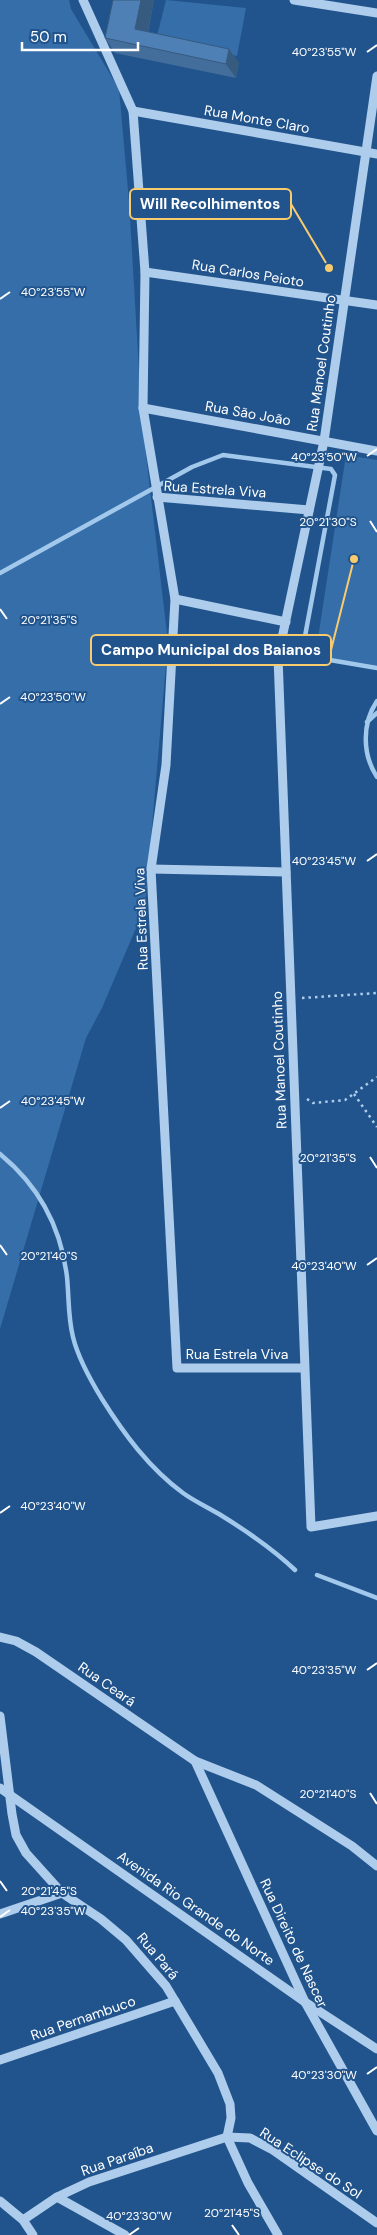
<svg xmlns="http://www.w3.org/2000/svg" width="377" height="2235" viewBox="0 0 377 2235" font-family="'DM Sans',sans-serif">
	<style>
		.green { fill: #356ea9 }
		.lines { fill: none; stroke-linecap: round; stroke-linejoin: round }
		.stream { stroke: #a2c8ec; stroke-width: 4.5 }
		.path { stroke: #aecceb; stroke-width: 2.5; stroke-dasharray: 2.5 4; stroke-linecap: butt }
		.minor { stroke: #aecceb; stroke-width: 9 }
		.wall { fill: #436e9c }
		.shaded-wall { fill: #375a7f }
		.building { fill: #4e80b5; stroke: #375a7f }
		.ticks { fill: none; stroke: #fff; stroke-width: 2 }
		.labels { text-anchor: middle; stroke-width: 4; stroke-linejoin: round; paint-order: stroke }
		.street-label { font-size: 14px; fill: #fff; stroke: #21548c }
		.ticks-label { font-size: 12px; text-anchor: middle; fill: #fff; stroke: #21548c; stroke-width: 4; stroke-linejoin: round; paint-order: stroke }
		.leader { fill: none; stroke: #f8cb6f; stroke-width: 2 }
		.callout-dot { fill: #f8cb6f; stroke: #21548c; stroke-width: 2 }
		.callout { fill: #21548c; stroke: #f8cb6f; stroke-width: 2 }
		.callout-label { font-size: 15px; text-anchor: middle; font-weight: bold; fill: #fff }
	</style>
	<rect width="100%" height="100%" fill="#21548c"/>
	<g class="green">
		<path d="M0,0H69L71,9L119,89L129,201L142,421L168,642L145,907L102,1008L86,1038L0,1329Z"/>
		<path d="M166,0L246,8L237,56L156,40Z"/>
		<path d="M346,455L377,460V668L315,658Z"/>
	</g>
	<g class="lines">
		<g class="stream">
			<path d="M0,573L192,467L223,455L331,469L335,475L303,647L309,655L318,658L377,668"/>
			<path d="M377,701C362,723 362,754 377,777"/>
			<path d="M367,722L377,713"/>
			<path d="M0,1154C38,1185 61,1227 67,1277C69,1297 68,1318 73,1337C78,1358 91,1381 102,1399C124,1434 149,1468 183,1493C194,1501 207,1507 219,1514C245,1530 273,1549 295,1570"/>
			<path d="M317,1575L377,1598"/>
		</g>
		<g class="path">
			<path d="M302,998L377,993"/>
			<path d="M354,1094L377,1127"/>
			<path d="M307,1099L313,1103L345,1100L377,1077"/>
		</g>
		<g class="minor">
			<path d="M83,0L133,111L145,272L143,408L175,599L166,765L151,869L177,1368H304"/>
			<path d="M294,0L377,13"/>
			<path d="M377,76L324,441L278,657L311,1527L377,1516"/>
			<path d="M133,111L377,154"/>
			<path d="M145,272L377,305"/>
			<path d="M143,408L377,451"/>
			<path d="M157,497L309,510"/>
			<path d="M175,599L286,622"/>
			<path d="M151,869L286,872"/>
			<path d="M0,1637L16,1641L36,1652L195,1761L256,1785L352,1846L377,1866"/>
			<path d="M0,1716L12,1814L16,1835L26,1853L62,1893L101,1919L126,1940L166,1986L218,2073L230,2104L231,2118L227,2137L248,2183L278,2235"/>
			<path d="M195,1761L305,2002L377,2131"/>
			<path d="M0,1788L305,2002L377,2049"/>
			<path d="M0,1914L62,1893"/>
			<path d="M0,2060L175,2001"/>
			<path d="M57,2197L125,2235"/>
			<path d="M0,2201L23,2220L33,2235"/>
			<path d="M23,2220L57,2197L89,2182L227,2137L250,2138L273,2150L377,2223"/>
		</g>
	</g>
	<path class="wall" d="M113,0H154L148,32L229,49L239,63L236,78L115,53L105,38Z"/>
	<g class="shaded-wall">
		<path d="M141,0H154L145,43L135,29Z"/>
		<path d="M229,49L239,63L236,78L226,64Z"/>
	</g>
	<path class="building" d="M113,0H141L135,29L229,49L226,64L105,38Z"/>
	<path class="ticks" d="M367,52L377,45M0,299L10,292M367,456L377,449M370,521L377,532M0,609L7,619M0,704L10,697M367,861L377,854M0,1108L10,1101M370,1157L377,1168M0,1245L7,1255M367,1265L377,1258M0,1513L10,1506M367,1670L377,1663M370,1793L377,1804M0,1881L7,1891M0,1917L10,1910M367,2074L377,2067M232,2225L239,2235M129,2235L139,2228"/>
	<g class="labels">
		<g class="street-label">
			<text transform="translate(257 119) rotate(10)" y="5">Rua Monte Claro</text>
			<text transform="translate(248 273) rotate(9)" y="5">Rua Carlos Peioto</text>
			<text transform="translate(321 363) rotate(-82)" y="5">Rua Manoel Coutinho</text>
			<text transform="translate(248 413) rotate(10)" y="5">Rua São João</text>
			<text transform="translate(215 489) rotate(4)" y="5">Rua Estrela Viva</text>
			<text transform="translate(141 919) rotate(-92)" y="5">Rua Estrela Viva</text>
			<text transform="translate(279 1060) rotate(-92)" y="5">Rua Manoel Coutinho</text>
			<text x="237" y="1359">Rua Estrela Viva</text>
			<text transform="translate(107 1684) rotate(35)" y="5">Rua Ceará</text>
			<text transform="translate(196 1908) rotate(35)" y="5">Avenida Rio Grande do Norte</text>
			<text transform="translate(294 1943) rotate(65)" y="5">Rua Direito de Nascer</text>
			<text transform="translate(158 1956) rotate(50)" y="5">Rua Pará</text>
			<text transform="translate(83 2018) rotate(-19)" y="5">Rua Pernambuco</text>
			<text transform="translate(117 2159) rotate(-19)" y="5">Rua Paraíba</text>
			<text transform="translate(311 2163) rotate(33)" y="5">Rua Eclipse do Sol</text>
		</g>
	</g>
	<g class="ticks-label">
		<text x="324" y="56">40°23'55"W</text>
		<text x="53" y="296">40°23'55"W</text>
		<text x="324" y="461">40°23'50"W</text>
		<text x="328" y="526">20°21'30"S</text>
		<text x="49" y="624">20°21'35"S</text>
		<text x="53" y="701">40°23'50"W</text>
		<text x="324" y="865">40°23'45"W</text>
		<text x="53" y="1105">40°23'45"W</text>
		<text x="328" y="1162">20°21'35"S</text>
		<text x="49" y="1260">20°21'40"S</text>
		<text x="324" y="1270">40°23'40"W</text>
		<text x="53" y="1510">40°23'40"W</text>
		<text x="324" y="1674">40°23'35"W</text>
		<text x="328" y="1798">20°21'40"S</text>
		<text x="49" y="1895">20°21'45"S</text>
		<text x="53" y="1915">40°23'35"W</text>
		<text x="324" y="2079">40°23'30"W</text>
		<text x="232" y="2217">20°21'45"S</text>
		<text x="139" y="2220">40°23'30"W</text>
	</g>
	<path class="leader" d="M329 268L291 204M354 559L331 650"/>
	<g class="callout-dot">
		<circle cx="329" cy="268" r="5"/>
		<circle cx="354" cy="559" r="5"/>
	</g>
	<g class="callout">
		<rect x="130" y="189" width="161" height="30" rx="5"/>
		<rect x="91" y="635" width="240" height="30" rx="5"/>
	</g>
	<g class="callout-label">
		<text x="210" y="209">Will Recolhimentos</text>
		<text x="211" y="655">Campo Municipal dos Baianos</text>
	</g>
	<path d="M22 42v8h116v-8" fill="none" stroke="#ffffff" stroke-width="2.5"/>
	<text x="30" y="42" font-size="15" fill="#ffffff" stroke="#21548c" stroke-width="4" paint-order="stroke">50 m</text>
</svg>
